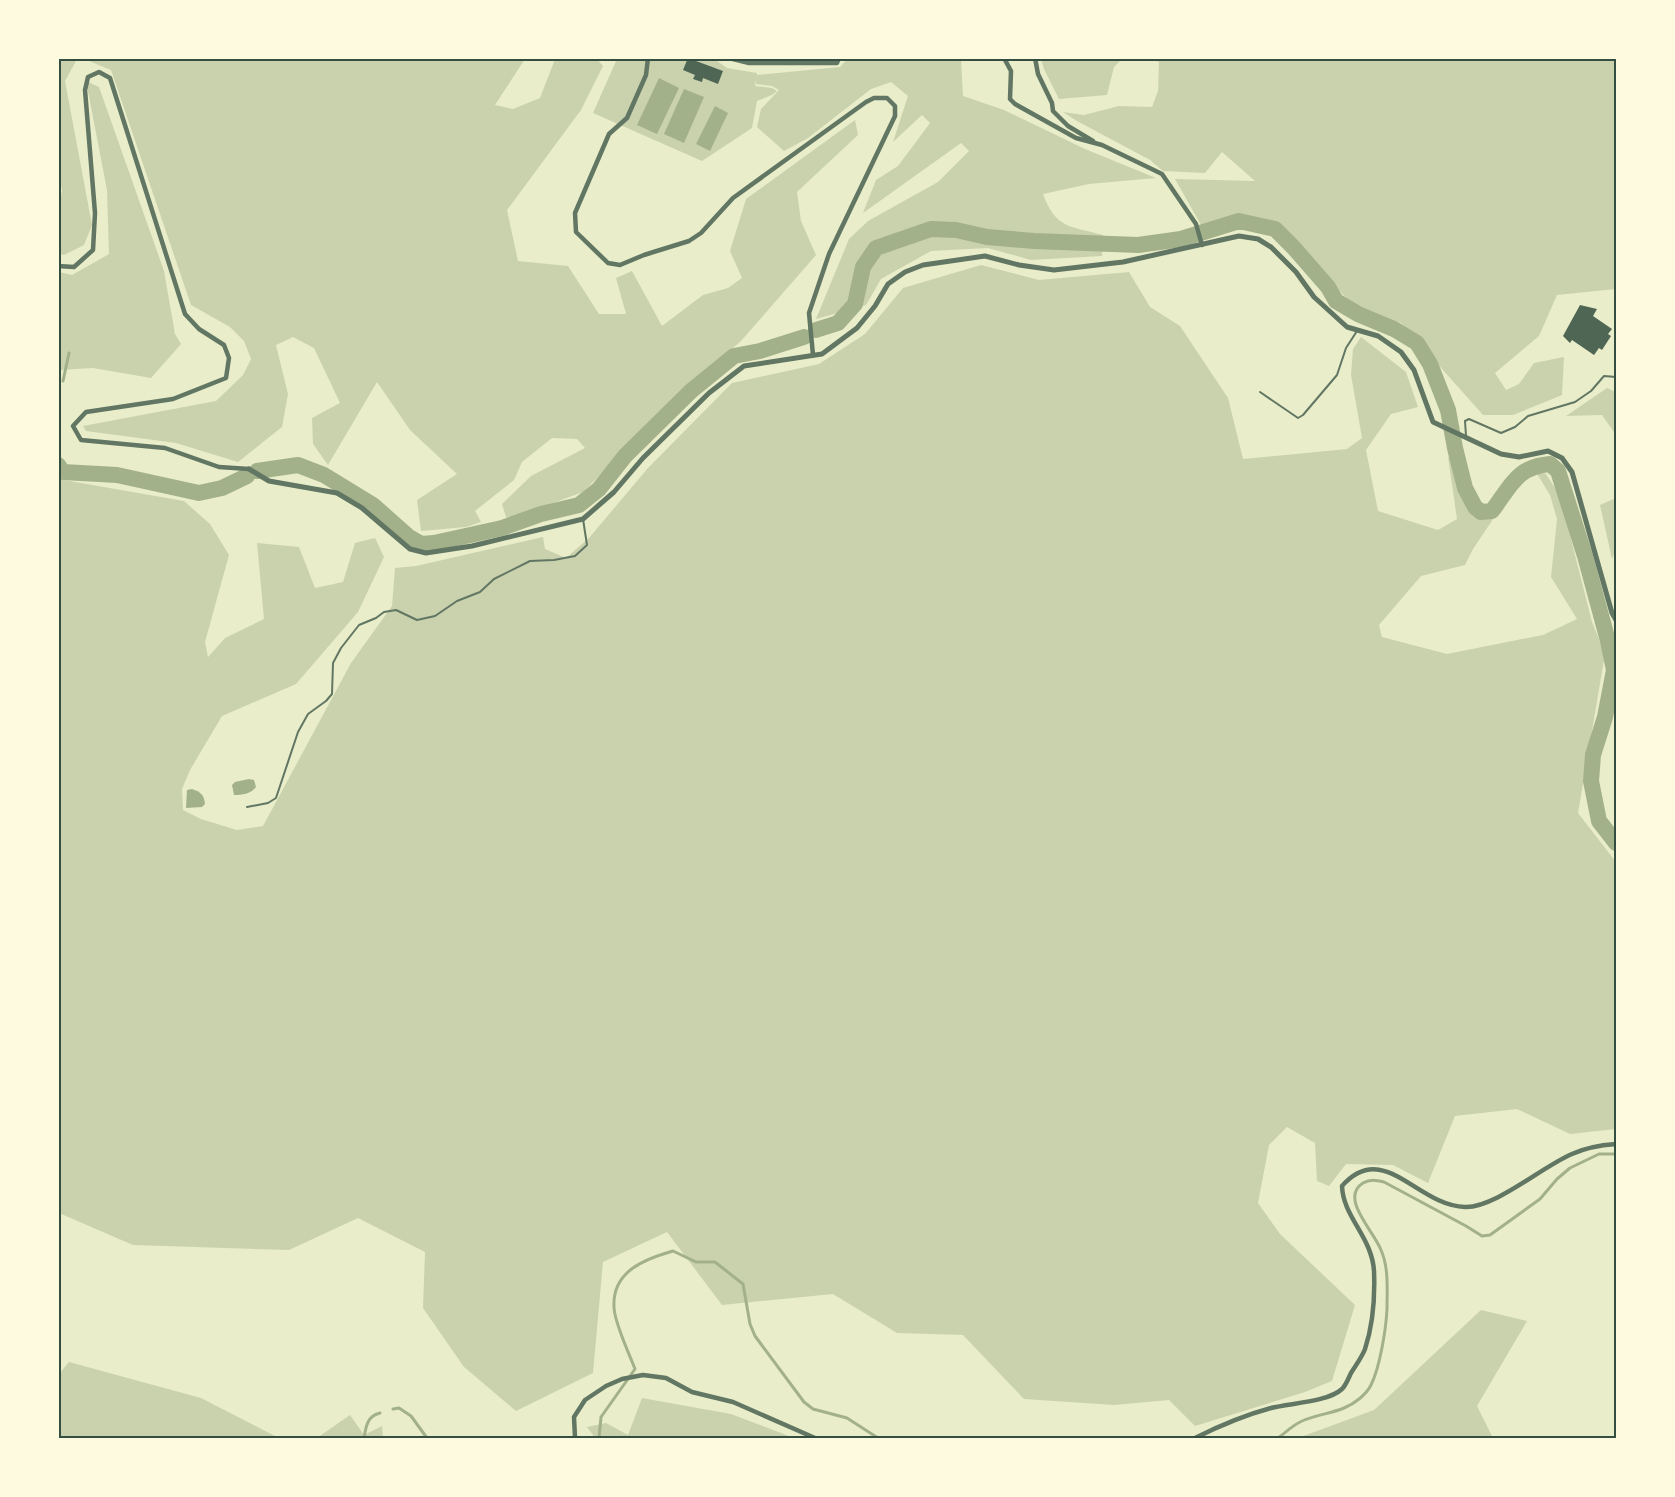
<svg xmlns="http://www.w3.org/2000/svg" width="1675" height="1497" viewBox="0 0 1675 1497" font-family="Montserrat,sans-serif">
	<style>
		.green { fill: #cad2ad; fill-rule: evenodd }
		.water { fill: #a3b18a }
		.lines { fill: none; stroke-linecap: round; stroke-linejoin: round }
		.stream { stroke: #a3b18a; stroke-width: 3 }
		.river { stroke: #a3b18a; stroke-width: 16 }
		.building { fill: #4f6655 }
		.service { stroke: #617663; stroke-width: 2 }
		.minor { stroke: #617663; stroke-width: 4.5 }
		.tertiary { stroke: #617663; stroke-width: 5 }
		.neatline { fill: none; stroke: #344e41; stroke-width: 2 }
	</style>
	<rect width="100%" height="100%" fill="#e9edc9"/>
	<g class="green">
		<path d="M650,58L657,60L714,59L727,68L757,73V75L840,67L847,59H961L963,96L1004,110L1085,149L1156,178L1089,184L1043,194C1056,229 1070,226 1103,235L1102,256L1031,260L988,248L931,251L881,279L866,305L816,319L849,239L868,221L938,182L969,151L961,143L863,213L876,180L898,166L930,123L922,115L893,142L908,96L891,82L871,89L808,138L784,151L757,127L761,109L779,90L772,86L756,84V79L755,86L772,88L777,91L772,95L757,101L752,128L702,161L593,113L617,59Z"/>
		<path d="M58,59H77L65,81L92,225L84,245L64,255L58,254L59,209L62,190L58,171Z"/>
		<path d="M84,59H525L495,105L513,109L540,98L555,59H597L603,66L581,110L507,210L518,261L568,266L599,314H626L616,278L632,271L662,326L703,295L728,288L742,278L730,251L746,199L855,120L858,135L797,192L801,221L816,255L741,341L688,387L583,492L507,520L502,504L531,476L585,448L577,439L552,438L522,462L514,480L475,511L481,522L466,527L421,531L417,500L457,474L410,430L377,382L328,465L313,444L312,418L340,403L314,348L293,337L276,345L288,394L282,427L238,462L176,443L86,431L83,426L216,401L243,375L251,359L244,341L230,327L191,305L111,70Z"/>
		<path d="M1041,59V58L1122,59L1114,67L1107,95L1059,99L1044,69Z"/>
		<path d="M1152,59H1616V289L1557,295L1539,336L1495,373L1506,390L1519,384L1534,363L1564,357L1562,395L1513,415H1483L1401,323L1350,302L1289,237L1241,214L1201,225L1175,179L1255,181L1222,152L1205,173L1163,171L1150,160L1077,121L1063,112L1084,115L1119,106L1152,107L1158,91L1159,62Z"/>
		<path d="M86,81L99,87L164,271L175,334L181,344L151,378L93,368L59,370V272L72,275L109,254L107,190Z"/>
		<path d="M981,265L1039,280L1129,272L1150,307L1180,326L1228,398L1243,459L1347,449L1362,438L1351,375L1353,349L1361,337L1406,372L1418,407L1391,414L1366,450L1378,511L1438,530L1457,519L1448,457L1452,458L1469,511L1479,518L1495,507L1519,473L1532,468L1546,474L1560,496L1592,622L1605,654L1578,813L1616,862V1129L1570,1134L1517,1109L1455,1116L1428,1183L1393,1165L1346,1164L1329,1186L1317,1181L1315,1143L1287,1127L1269,1145L1258,1203L1280,1234L1355,1305L1332,1381L1305,1392L1195,1426L1169,1400L1114,1405L1024,1399L963,1335L897,1333L833,1294L722,1305L667,1232L603,1262L593,1373L516,1411L464,1367L423,1308L425,1252L358,1218L289,1250L133,1245L59,1213L58,479L184,501L210,524L229,555L205,642L208,657L225,638L264,619L257,543L299,547L315,588L343,582L355,543L375,538L384,557L358,612L296,684L222,716L190,770L182,789L183,810L201,819L237,830L263,826L351,663L392,606L395,568L416,566L543,537L545,549L566,558L589,538L648,468L732,383L819,364L865,334L903,288ZM1536,472L1550,495L1557,519L1551,577L1577,619L1543,635L1447,654L1382,637L1379,625L1421,576L1465,565L1473,549L1524,473Z"/>
		<path d="M1607,388L1616,392V435L1602,415L1566,416Z"/>
		<path d="M1616,498V550L1612,559L1600,505Z"/>
		<path d="M1481,1310L1527,1321L1477,1406L1493,1438H1298L1374,1410Z"/>
		<path d="M69,1362L201,1398L279,1438H59V1374Z"/>
		<path d="M642,1398L731,1414L794,1438H595L587,1427L606,1423L628,1435Z"/>
		<path d="M350,1415L364,1435L382,1426L383,1438H317Z"/>
	</g>
	<g class="water">
		<path d="M659,78L679,88L657,134L637,125Z"/>
		<path d="M684,89L704,97L684,143L664,134Z"/>
		<path d="M715,106L728,113L710,151L696,144Z"/>
		<path d="M249,779L254,780L256,787C251,794 242,795 234,795L232,785L235,782Z"/>
		<path d="M192,789C201,792 204,795 205,804L202,807L186,808L187,790Z"/>
	</g>
	<g class="lines">
		<g class="stream">
			<path d="M63,381L69,353"/>
			<path d="M58,395L59,394"/>
			<path d="M393,1409L399,1408L411,1416L427,1438"/>
			<path d="M364,1438C366,1427 367,1416 380,1413"/>
			<path d="M599,1438L601,1417L635,1369C629,1353 614,1322 614,1307C612,1271 645,1259 673,1251L696,1262H715L743,1284L750,1324L755,1336L804,1402L813,1409L847,1418L878,1438"/>
			<path d="M1278,1438C1285,1433 1292,1426 1300,1422C1314,1415 1330,1414 1344,1408C1354,1404 1366,1395 1371,1385C1380,1367 1386,1329 1387,1309C1387,1290 1389,1268 1381,1250C1374,1231 1339,1198 1363,1183C1370,1179 1376,1180 1384,1182L1466,1226L1482,1236L1490,1235L1540,1199L1557,1179L1570,1168L1599,1154H1616"/>
		</g>
		<g class="river">
			<path d="M816,330L838,323L855,304L863,267L876,248L931,229L956,230L987,237L1034,241L1138,245L1181,239L1239,221L1275,229L1294,248L1328,287L1336,301L1358,314L1394,329L1417,343L1430,364L1448,410L1455,448L1465,488L1475,507L1481,512L1492,511C1511,486 1516,467 1550,464L1558,471L1585,556L1608,641L1614,670L1605,717L1593,755L1591,781L1599,821L1616,843"/>
			<path d="M58,465L63,472L117,475L199,493L222,488L247,476"/>
			<path d="M257,471L298,465L324,475L373,505L409,537L421,544L434,543L502,528L541,514L579,505L599,489L625,456L691,391L734,356L760,351L804,337"/>
		</g>
	</g>
	<g class="building">
		<path d="M688,58L723,71L718,84L703,78L702,82L693,79L695,75L683,70Z"/>
		<path d="M1580,305L1597,309L1593,316L1612,329L1608,334L1611,336L1602,350L1599,348L1594,355L1572,340L1570,343L1563,336Z"/>
	</g>
	<g class="lines">
		<g class="service">
			<path d="M1260,392L1298,418L1303,415L1337,375L1346,348L1357,331"/>
			<path d="M1466,436L1465,421L1469,419L1501,433L1515,427L1528,416L1575,402L1591,391L1604,376L1616,377"/>
			<path d="M247,807L268,803L276,798L298,732L308,714L326,701L332,694L333,663L341,648L359,625L376,618L384,612L396,610L417,620L435,616L457,601L480,592L494,579L530,561L554,560L575,556L587,545L583,519"/>
		</g>
		<g class="minor">
			<path d="M648,58L646,75L627,118L609,134L575,213L576,232L608,263L620,265L644,255L689,241L701,233L733,198L866,102L874,98H887L895,106V116L829,254L809,313L813,355"/>
			<path d="M729,58L749,63H837L839,58"/>
			<path d="M1004,58L1011,71L1010,99L1015,104L1076,138L1102,145L1162,174L1196,224L1202,245"/>
			<path d="M1035,58L1038,74L1052,103L1053,111L1068,126L1093,141"/>
			<path d="M58,266L74,267L93,250L95,213L85,90L88,77L99,72L110,78L185,314L199,329L224,345L229,358L226,378L173,399L86,412L73,426L81,440L165,448L219,467L249,469"/>
			<path d="M575,1438L574,1417L585,1400L606,1386L622,1379L643,1375L666,1378L692,1392L733,1402L815,1438"/>
			<path d="M1195,1438C1219,1426 1245,1415 1271,1408C1291,1403 1328,1402 1342,1389C1346,1385 1349,1377 1351,1373C1356,1365 1362,1357 1365,1349C1373,1325 1375,1296 1374,1271C1372,1237 1343,1217 1342,1186C1384,1139 1417,1206 1465,1207C1495,1208 1543,1166 1572,1154C1585,1148 1602,1145 1616,1144"/>
		</g>
		<path class="tertiary" d="M249,469L269,481L337,493L362,508L410,549L426,553L472,546L583,519L614,492L643,458L709,393L744,366L822,354L857,328L875,306L888,284L905,272L923,265L985,256L1019,265L1054,270L1123,262L1239,236L1258,239L1271,247L1296,272L1314,297L1347,327L1378,336L1401,352L1414,370L1433,422L1501,454L1519,457L1548,451L1562,458L1572,472L1612,613L1616,620"/>
	</g>
	<rect width="1675" height="1497" fill="none" stroke="#fefae0" stroke-width="120"/>
	<rect x="60" y="60" width="1555" height="1377" class="neatline"/>
</svg>
